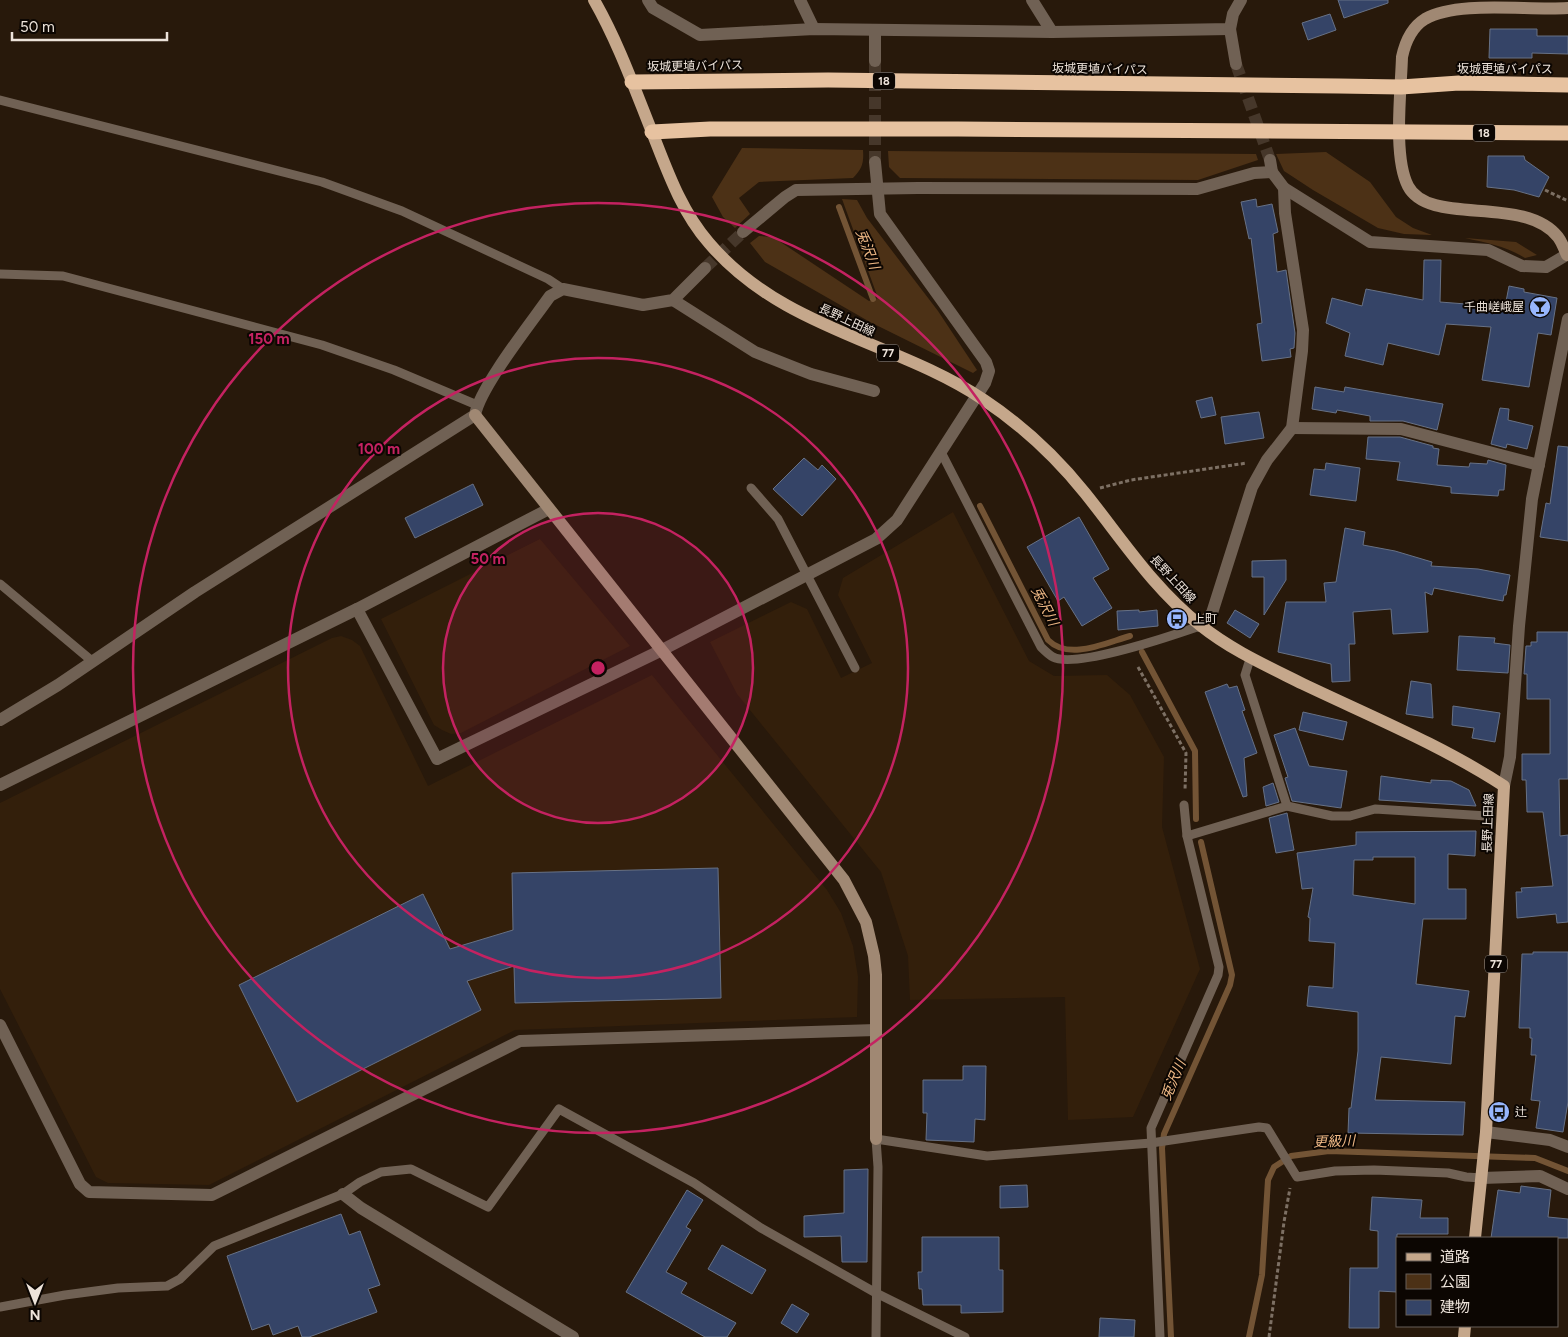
<svg xmlns="http://www.w3.org/2000/svg" width="1568" height="1337" viewBox="0 0 1568 1337" font-family="Figtree,'Noto Sans JP',sans-serif">
	<style>
		.built { fill: #331f0b }
		.green { fill: #4c3116 }
		.lines { fill: none; stroke-linecap: round; stroke-linejoin: round }
		.stream { stroke: #735435; stroke-width: 6 }
		.building { fill: #354467; stroke: #677185; fill-rule: evenodd }
		.street-tunnel { stroke: #46372a; stroke-width: 12; stroke-dasharray: 12 6; stroke-linecap: butt }
		.path { stroke: #7d7064; stroke-width: 3; stroke-dasharray: 4 2.5; stroke-linecap: butt }
		.lane { stroke: #706154; stroke-width: 9 }
		.street { stroke: #706154; stroke-width: 12 }
		.secondary { stroke: #a08873; stroke-width: 12 }
		.primary { stroke: #c5a78b; stroke-width: 12 }
		.highway { stroke: #e7c2a0; stroke-width: 15 }
		.ring { fill: none; stroke: #c42261; stroke-width: 2.5 }
		.labels { text-anchor: middle; stroke-width: 4; stroke-linejoin: round; paint-order: stroke }
		.shield { fill: #0c0602; stroke: #aaa199; stroke-width: 1 }
		.shield-label { font-size: 11px; font-weight: bold; fill: #ede3da }
		.street-label { font-size: 12px; fill: #ede3da; stroke: #0c0602 }
		.poi-label { font-size: 12px; fill: #ede3da; stroke: #0c0602; text-anchor: start }
		.water-label { font-size: 14px; font-style: italic; fill: #edb784; stroke: #0c0602 }
		.centre { fill: #c42261; stroke: #0c0602; stroke-width: 2.5 }
		.ring-label { font-size: 15px; text-anchor: middle; font-weight: bold; fill: #c42261; stroke: #0c0602; stroke-width: 4; stroke-linejoin: round; paint-order: stroke }
	</style>
	<rect width="100%" height="100%" fill="#28190b"/>
	<g class="built">
		<path d="M953,512L1029,661L1054,676L1107,675L1130,695L1164,757L1162,827L1200,969L1133,1117L1068,1120L1065,997L910,1000L908,956L881,872L737,694L710,642L791,602L807,609L841,678L872,663L838,595L843,578Z"/>
		<path d="M540,539L630,646L461,733L451,734L442,730L434,725L381,619Z"/>
		<path d="M341,636L352,640L360,646L428,786L652,675L827,890L841,913L853,946L858,977L857,1017L515,1030L209,1185L108,1183L96,1177L0,989V803L332,638Z"/>
	</g>
	<g class="green">
		<path d="M742,148L863,150C864,163 862,169 853,178L759,182L739,198L750,214L735,228L723,217L712,197Z"/>
		<path d="M888,151L1256,154L1258,160L1198,180L900,178L889,167Z"/>
		<path d="M1326,152L1370,182L1396,217L1413,228L1432,235L1404,234L1378,228L1313,190L1284,171L1276,154Z"/>
		<path d="M842,199L857,200L867,218L938,311L977,370L973,373L870,322L765,262L750,243L759,236L773,237L869,301L878,298Z"/>
		<path d="M1465,238L1516,242L1537,255L1525,258C1506,246 1487,243 1465,238Z"/>
	</g>
	<g class="lines">
		<g class="stream">
			<path d="M839,207L873,299"/>
			<path d="M980,506L1048,640C1069,661 1105,643 1130,636"/>
			<path d="M1142,652L1195,751L1196,819"/>
			<path d="M1171,1337L1162,1148L1164,1134L1230,985L1232,975L1201,842"/>
			<path d="M1249,1337L1262,1275L1268,1180L1274,1167L1291,1156L1329,1151L1535,1158L1568,1171"/>
		</g>
	</g>
	<g class="building">
		<path d="M1338,0H1388V3L1344,18Z"/>
		<path d="M1330,14L1336,30L1308,40L1302,23Z"/>
		<path d="M1490,29H1537V36H1568V54L1532,53V58H1489Z"/>
		<path d="M1488,156H1524L1525,160L1549,177L1539,197L1514,190L1487,187Z"/>
		<path d="M1256,199L1257,207L1272,204L1278,232L1273,234L1277,272L1286,270L1295,333L1294,348L1290,349L1291,357L1262,361L1257,324L1262,323L1251,238L1249,239L1241,202Z"/>
		<path d="M1424,260H1441L1440,302L1505,307L1509,286L1524,289V292L1557,298L1551,335L1538,333L1529,387L1482,380L1491,327L1446,324L1439,355L1388,343L1383,365L1345,356L1350,333L1326,323L1332,298L1362,306L1366,289L1423,300Z"/>
		<path d="M1315,387L1344,392L1345,387L1443,404L1437,430L1403,421H1370V416L1337,410L1336,413L1312,409Z"/>
		<path d="M1212,397L1216,415L1201,418L1196,401Z"/>
		<path d="M1500,408L1509,409L1508,420L1533,426L1527,449L1507,444L1506,448L1491,444Z"/>
		<path d="M1259,412L1264,438L1225,444L1221,417Z"/>
		<path d="M1368,437H1400L1433,446V448L1439,449L1437,465L1469,467L1470,463L1487,464L1488,460L1506,465L1504,490H1499L1498,496L1451,493V487L1397,480L1400,462L1366,459Z"/>
		<path d="M1558,446L1568,447V541L1540,537L1546,503L1550,504Z"/>
		<path d="M804,458L818,470L822,465L836,479L802,516L773,489Z"/>
		<path d="M1326,463L1360,468L1356,501L1310,495L1314,469L1325,470Z"/>
		<path d="M473,484L483,505L415,538L405,518Z"/>
		<path d="M1079,517L1109,569L1093,578L1112,608L1082,626L1064,597L1058,601L1027,547Z"/>
		<path d="M1345,528L1365,532L1363,545L1395,551L1432,562L1431,566L1478,569L1510,575L1506,595H1504L1503,601L1434,588L1432,595L1425,592L1428,632L1393,634L1391,609L1353,612L1355,644H1349L1350,681L1332,682L1331,664L1278,652L1286,602H1326L1324,583L1336,582Z"/>
		<path d="M1286,560V580L1264,615V577H1252V561Z"/>
		<path d="M1139,610V612L1157,610L1158,626L1118,630L1117,611Z"/>
		<path d="M1235,610L1259,624L1250,638L1227,623Z"/>
		<path d="M1537,632H1568V779H1559L1560,836L1568,835V922L1557,923L1556,914L1517,918L1516,892H1522L1521,888L1553,886L1543,812H1527L1526,780H1522V754H1550V699H1527V674H1524L1526,646H1531V642H1537Z"/>
		<path d="M1459,636L1495,638L1494,643L1510,645L1508,673L1457,670Z"/>
		<path d="M1411,681L1431,684L1433,718L1406,714Z"/>
		<path d="M1227,684L1229,688L1237,686L1245,710L1242,711L1257,753L1244,758L1247,796L1243,797L1205,692Z"/>
		<path d="M1453,706L1500,713L1495,742L1472,738L1474,728L1452,725Z"/>
		<path d="M1303,712L1347,722L1343,740L1299,730Z"/>
		<path d="M1295,728L1309,766L1347,771L1341,808L1292,801L1285,778L1288,777L1274,735Z"/>
		<path d="M1381,776L1431,783V780L1451,781L1469,790L1476,806L1379,800Z"/>
		<path d="M1273,783L1279,802L1266,806L1263,787Z"/>
		<path d="M1287,813L1294,850L1276,853L1269,818Z"/>
		<path d="M1476,831L1475,856L1448,854V889H1466V919H1423L1416,984L1469,991L1465,1017L1455,1016L1451,1064L1381,1057L1375,1100L1465,1102L1463,1135L1348,1133L1349,1108H1351L1358,1051V1012L1307,1006L1309,986L1333,988L1335,943L1309,941L1310,918L1308,917L1313,888L1302,889L1297,853L1356,845V832ZM1373,857H1415V904L1353,895L1354,860H1373Z"/>
		<path d="M718,868L721,998L515,1003L514,966L467,981L481,1010L297,1102L239,985L423,894L450,949L513,930L512,873Z"/>
		<path d="M1533,952H1568V1102L1563,1132L1536,1128L1540,1101L1531,1100L1536,1055H1531L1532,1038H1530V1028H1519L1522,954H1533Z"/>
		<path d="M963,1066H986L985,1120L975,1119L974,1142L926,1140L927,1113H923V1080H963Z"/>
		<path d="M868,1169L867,1262H842L841,1236L804,1237V1216L844,1213V1170Z"/>
		<path d="M1027,1185L1028,1207L1000,1208V1186Z"/>
		<path d="M1521,1186L1551,1190L1548,1217L1568,1219V1238H1491L1498,1190L1520,1193Z"/>
		<path d="M687,1190L703,1200L686,1227L691,1230L666,1272L687,1283L681,1293L736,1323L727,1337H705L626,1292Z"/>
		<path d="M1372,1197L1422,1200L1420,1218H1448V1234H1397V1292L1379,1291V1328H1349L1350,1268H1378V1231L1370,1230Z"/>
		<path d="M341,1214L349,1235L360,1231L380,1285L368,1289L377,1312L309,1337H302L298,1326L273,1335L269,1324L252,1330L227,1256Z"/>
		<path d="M922,1237H999V1270H1003V1312L961,1313V1305H923L922,1289H919L918,1272H922Z"/>
		<path d="M722,1245L766,1270L752,1294L708,1269Z"/>
		<path d="M792,1304L809,1314L797,1333L781,1323Z"/>
		<path d="M1100,1318L1135,1320L1134,1337H1099Z"/>
	</g>
	<g class="lines">
		<g class="street-tunnel">
			<path d="M875,61V162"/>
			<path d="M1236,64L1270,160"/>
			<path d="M705,268L743,232"/>
		</g>
		<g class="path">
			<path d="M1545,190L1568,201"/>
			<path d="M1100,488L1131,480L1247,463"/>
			<path d="M1138,667L1186,753L1185,791"/>
			<path d="M1269,1337L1284,1222L1290,1188"/>
		</g>
		<g class="lane">
			<path d="M0,100L322,182L402,211L548,279L563,289"/>
			<path d="M0,274L63,276L322,345L394,370L477,405"/>
			<path d="M941,452L1041,647C1044,650 1049,655 1053,657C1075,669 1174,635 1200,626"/>
			<path d="M751,488L778,519L855,668"/>
			<path d="M0,584L92,661"/>
			<path d="M1287,806L1332,816H1350L1375,809L1487,816"/>
			<path d="M1187,836L1287,806L1245,675L1250,659"/>
			<path d="M0,1307L65,1295L118,1288L167,1286L180,1279L214,1246L343,1194L360,1182L381,1172L411,1169L488,1207L559,1109L694,1183L761,1228L876,1293L965,1337"/>
			<path d="M876,1337L878,1167L876,1139L987,1156L1151,1143L1259,1127L1267,1128L1297,1177L1335,1171L1374,1170L1448,1173L1466,1177L1482,1178"/>
			<path d="M1160,1337L1151,1128L1218,975L1219,967L1187,836L1184,805"/>
		</g>
		<g class="street">
			<path d="M648,0L653,8L700,35L814,29L1052,32L1230,29L1233,14L1241,0"/>
			<path d="M800,0L814,29"/>
			<path d="M1032,0L1052,32"/>
			<path d="M1230,29L1236,64"/>
			<path d="M875,61V30"/>
			<path d="M1284,188L1370,242L1488,250L1522,266L1546,267L1568,254"/>
			<path d="M743,232L785,197L796,190L918,188L1197,189L1254,173L1272,172"/>
			<path d="M673,300L755,352L811,374L874,391"/>
			<path d="M1292,428L1401,429L1539,465"/>
			<path d="M357,609L437,759L662,650L876,539L897,520L985,383L989,371L986,362L880,214L875,162"/>
			<path d="M1200,626L1212,613L1252,487L1267,460L1292,428L1302,351L1303,330L1285,213L1284,188L1272,172L1270,160"/>
			<path d="M0,720L58,685L195,592L475,415C480,387 531,323 550,296L563,289L643,305L673,300L705,268"/>
			<path d="M0,785L357,609L549,509"/>
			<path d="M1504,786L1510,757L1519,626L1532,499L1568,319"/>
			<path d="M0,1025L80,1184L89,1192L212,1195L520,1041L876,1030"/>
			<path d="M1486,1132L1550,1140L1568,1147"/>
			<path d="M1482,1178L1540,1176L1568,1189"/>
			<path d="M343,1194L361,1208L573,1337"/>
		</g>
		<g class="secondary">
			<path d="M1567,255C1564,249 1562,242 1558,237C1524,194 1429,227 1408,186C1393,157 1401,91 1402,57C1405,43 1412,27 1425,19C1459,0 1527,11 1568,8"/>
			<path d="M475,415L844,880L866,922L874,956L876,975V1139"/>
		</g>
		<g class="primary">
			<path d="M594,0C618,42 634,87 652,132C667,170 681,211 709,243C783,330 896,341 984,400C1023,426 1056,457 1085,493C1122,539 1153,588 1200,625C1231,650 1267,666 1303,684C1370,716 1441,745 1504,786L1486,1132L1475,1238"/>
			<path d="M1464,1337L1465,1326"/>
		</g>
		<g class="highway">
			<path d="M632,82L828,80L1339,86L1401,87L1459,83L1568,85"/>
			<path d="M652,132L710,129H958L1568,133"/>
		</g>
	</g>
	<circle cx="598" cy="668" r="155" fill="#c42261" fill-opacity=".12"/>
	<g class="ring">
		<circle cx="598" cy="668" r="155"/>
		<circle cx="598" cy="668" r="310"/>
		<circle cx="598" cy="668" r="465"/>
	</g>
	<defs>
		<g id="bar-disc" transform="scale(1.125)"><circle r="9.5" fill="#97b6fd" stroke="#0c0602"/><path d="M-6-5H6L.8 .8V4.5H3.5V6h-7V4.5H-.8V.8Z" fill="#111"/></g>
		<g id="bus-disc" transform="scale(1.125)"><circle r="9.5" fill="#97b6fd" stroke="#0c0602"/><path d="M-5-6H5V4H4V6H2V4H-2V6H-4V4H-5ZM-3.5-4V0h7V-4ZM-3.5 1.2v1.5H-2V1.2ZM2 1.2v1.5H3.5V1.2Z" fill="#111"/></g>
	</defs>
	<g fill-rule="evenodd">
		<use href="#bar-disc" x="1540" y="307"/>
		<use href="#bus-disc" x="1177" y="619"/>
		<use href="#bus-disc" x="1499" y="1112"/>
	</g>
	<g class="labels">
		<g class="shield">
			<rect x="873" y="72.5" width="22" height="17" rx="4"/>
			<rect x="1473" y="124.5" width="22" height="17" rx="4"/>
			<rect x="877" y="344.5" width="22" height="17" rx="4"/>
			<rect x="1485" y="955.5" width="22" height="17" rx="4"/>
		</g>
		<g class="shield-label">
			<text x="884" y="85">18</text>
			<text x="1484" y="137">18</text>
			<text x="888" y="357">77</text>
			<text x="1496" y="968">77</text>
		</g>
		<g class="street-label">
			<text transform="translate(695 66) rotate(-1)" y="4">坂城更埴バイパス</text>
			<text transform="translate(1100 69) rotate(1)" y="4">坂城更埴バイパス</text>
			<text x="1505" y="73">坂城更埴バイパス</text>
			<text transform="translate(847 320) rotate(25)" y="4">長野上田線</text>
			<text transform="translate(1173 579) rotate(47)" y="4">長野上田線</text>
			<text transform="translate(1488 823) rotate(-88)" y="4">長野上田線</text>
		</g>
		<g class="poi-label">
			<text x="1524" y="311" text-anchor="end">千曲嵯峨屋</text>
			<text x="1193" y="623">上町</text>
			<text x="1515" y="1116">辻</text>
		</g>
		<g class="water-label">
			<text transform="translate(868 249) rotate(69)" y="5">兎沢川</text>
			<text transform="translate(1045 606) rotate(63)" y="5">兎沢川</text>
			<text transform="translate(1173 1080) rotate(-67)" y="5">兎沢川</text>
			<text transform="translate(1334 1141) rotate(-2)" y="5">更級川</text>
		</g>
	</g>
	<circle cx="598" cy="668" r="8" class="centre"/>
	<g class="ring-label">
		<text x="269" y="344">150 m</text>
		<text x="379" y="454">100 m</text>
		<text x="488" y="564">50 m</text>
	</g>
	<rect x="1396" y="1237" width="162" height="90" fill="#0c0602" stroke="#665e58"/>
	<rect x="1406" y="1253" width="25" height="8" fill="#c5a78b" stroke="#665e58"/>
	<text x="1440" y="1262" font-size="15" fill="#ede3da">道路</text>
	<rect x="1406" y="1274" width="25" height="15" fill="#4c3116" stroke="#665e58"/>
	<text x="1440" y="1287" font-size="15" fill="#ede3da">公園</text>
	<rect x="1406" y="1300" width="25" height="15" fill="#354467" stroke="#665e58"/>
	<text x="1440" y="1312" font-size="15" fill="#ede3da">建物</text>
	<g transform="translate(35 1302) rotate(180)" stroke="#0c0602" stroke-width="4" paint-order="stroke">
	<path d="M0-4L9 19L0 12L-9 19Z" fill="#ede3da"/>
	<text y="-8" font-size="14" font-weight="bold" text-anchor="middle" fill="#ede3da">N</text>
	</g>
	<path d="M12 32v8h155v-8" fill="none" stroke="#ede3da" stroke-width="2.5"/>
	<text x="20" y="32" font-size="15" fill="#ede3da" stroke="#0c0602" stroke-width="4" paint-order="stroke">50 m</text>
</svg>
